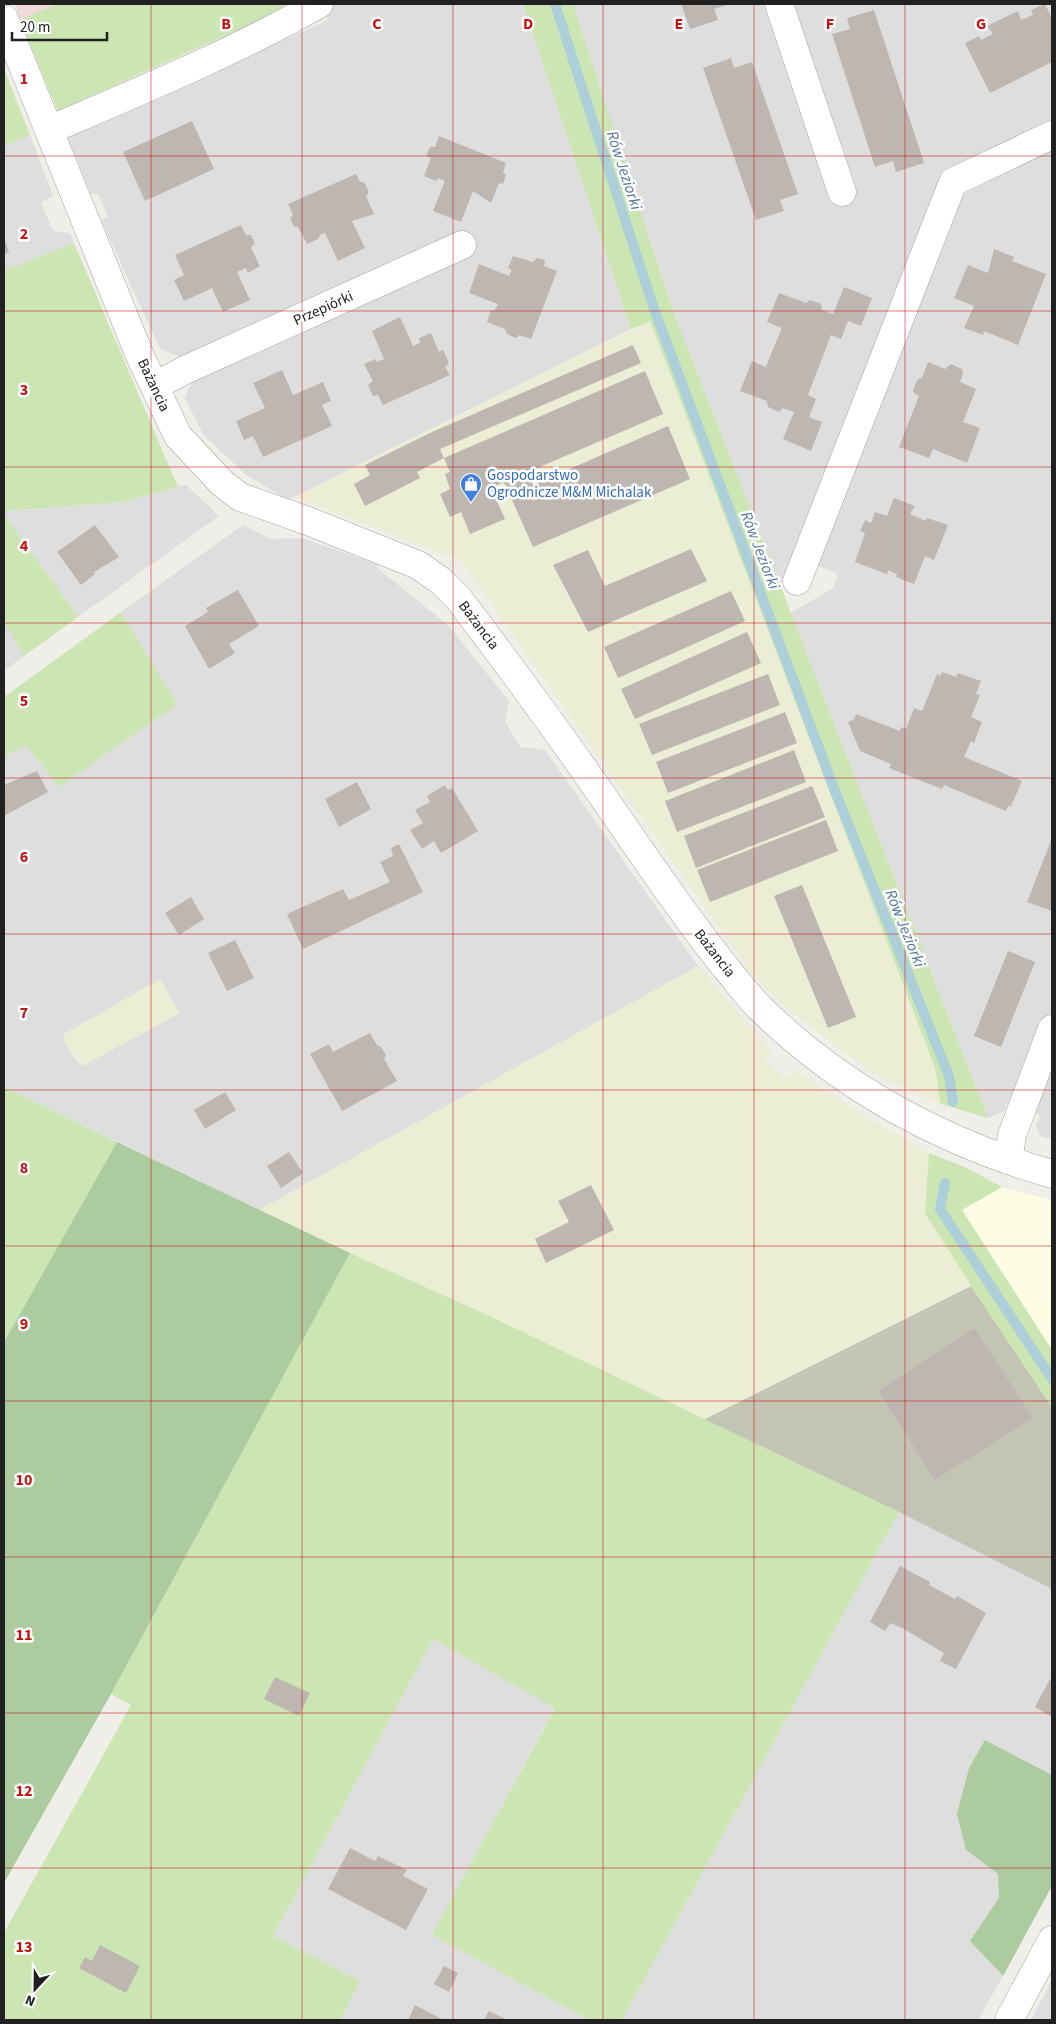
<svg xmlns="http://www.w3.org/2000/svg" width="1056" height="2024" viewBox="0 0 1056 2024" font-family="'Source Sans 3',sans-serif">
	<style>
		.residential { fill: #dedede }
		.commercial { fill: #efdad9 }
		.education { fill: #fcfde4 }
		.construction { fill: #c4c4b4 }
		.farmland { fill: #ebedd5 }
		.grass { fill: #cbe6b2 }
		.forest { fill: #accca0 }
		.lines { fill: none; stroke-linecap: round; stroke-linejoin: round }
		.stream { stroke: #accfda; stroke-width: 10 }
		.building { fill: #beb7b1 }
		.minor-casing { stroke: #a2a2a2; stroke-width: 29 }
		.minor { stroke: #fff; stroke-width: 28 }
		.grid { fill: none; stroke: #c11310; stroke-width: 1; stroke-opacity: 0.55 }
		.labels { text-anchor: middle; stroke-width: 5; stroke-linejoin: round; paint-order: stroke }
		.street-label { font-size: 15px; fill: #212121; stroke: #fff }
		.shop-label { font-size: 15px; fill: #366cbe; stroke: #fff; text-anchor: start }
		.water-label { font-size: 16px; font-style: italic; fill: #5178a1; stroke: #fff }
		.grid-label { font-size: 16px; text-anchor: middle; font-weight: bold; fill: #c11310; stroke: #fff; stroke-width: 5; stroke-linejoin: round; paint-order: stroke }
	</style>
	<rect width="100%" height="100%" fill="#f0eee8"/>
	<g class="residential">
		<path d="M321,4H523L631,329L288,500L245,474L203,434L185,399L191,383L178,356L160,349L101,220L108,217L98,193L91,194L68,138L328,20Z"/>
		<path d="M573,4H1052V121L941,176L780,585L672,308Z"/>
		<path d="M30,135L53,196L41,202L47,217L53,231L70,233L74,243L4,271V146Z"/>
		<path d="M1052,148V1139L1040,1136L1036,1125L1040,1116L1009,1100L1004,1111L988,1118L791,613L833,588L838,574L816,565L964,194Z"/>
		<path d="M186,485L219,516L78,617L4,514V511L122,502Z"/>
		<path d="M243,525L271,539L302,538L379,565L376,567L448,625L509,701L505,721L520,747L545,750L698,966L259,1210L4,1087V757L26,745L59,787L176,704L121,612Z"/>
		<path d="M4,622L24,656L4,671Z"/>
		<path d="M899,1512L1052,1589V1775L985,1740L966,1850L998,1874L1000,1898L970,1941L1003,1976L978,2020H622Z"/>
		<path d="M433,1639L555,1707L432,1935L589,2020H340L360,1981L273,1936Z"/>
		<path d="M1052,1980V2020H1031Z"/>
	</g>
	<path class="commercial" d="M15,4H57L20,20Z"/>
	<path class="education" d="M1002,1187L1052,1200V1350L962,1210Z"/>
	<path class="construction" d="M971,1286L1052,1407V1589L899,1512L703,1420Z"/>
	<g class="farmland">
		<path d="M650,321L935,1068L941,1104L872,1073L785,1007L748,969L461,561L294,497Z"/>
		<path d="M698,966L772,1052L764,1058L784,1078L797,1072L866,1117L929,1153L925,1213L971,1286L703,1420L485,1315L259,1210Z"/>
		<path d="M160,979L180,1013L83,1066L77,1062L63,1040L64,1034Z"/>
	</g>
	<g class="grass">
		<path d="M57,4H286L277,12L58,111L20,20Z"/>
		<path d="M523,4H573L672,308L988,1118L941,1104L935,1068L650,321L631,329Z"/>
		<path d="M4,69L30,135L4,146Z"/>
		<path d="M74,243L178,487L122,502L4,511V271Z"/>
		<path d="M4,514L78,617L24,656L4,622Z"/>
		<path d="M121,612L177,704L59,787L26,745L4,757V697Z"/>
		<path d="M4,1087L117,1142L4,1342Z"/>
		<path d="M929,1153L965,1167L1002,1187L962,1210L1052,1350V1407L971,1286L925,1213Z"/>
		<path d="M350,1253L485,1314L899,1512L622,2020H589L432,1935L555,1708L433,1639L273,1936L360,1981L340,2020H4V1933L131,1705L111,1694Z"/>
	</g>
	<g class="forest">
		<path d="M117,1142L350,1253L111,1694L4,1883V1342Z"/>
		<path d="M985,1740L1052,1775V1886L1003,1976L970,1941L999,1898L998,1874L966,1850L957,1814L969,1768Z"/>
	</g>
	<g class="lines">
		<g class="stream">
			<path d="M555,4L654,309L835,791L949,1076L953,1102"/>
			<path d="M945,1183L940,1209L1052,1379"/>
		</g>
	</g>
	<g class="building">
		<path d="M681,4H729L714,9L718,20L690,29Z"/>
		<path d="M1045,4L1052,18V62L990,93L965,43L979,36L981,40L993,34L987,26L1018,11L1021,20L1033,15L1031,10Z"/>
		<path d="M874,10L924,163L896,172L893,161L875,167L832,34L850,29L847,18Z"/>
		<path d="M731,58L734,68L752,62L798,194L780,200L784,211L756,220L703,68Z"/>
		<path d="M192,121L214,169L145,201L123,152Z"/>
		<path d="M439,136L506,163L503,172L506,175L503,184L499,183L491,203L473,191L461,222L433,211L445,181L438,178L436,181L424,176L431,158L426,156L430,147H435Z"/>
		<path d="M356,174L360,182H364L369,192L366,196L374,214L352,221L365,248L338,261L325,233L320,235L318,239L307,244L298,227H294L290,218L293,215L288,204Z"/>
		<path d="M241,225L246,235H251L255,243L251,248L260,266L248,273L246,268L237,272L250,300L223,312L212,288L184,301L174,280L184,275L175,255Z"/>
		<path d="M4,238L9,252L4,254Z"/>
		<path d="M994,249L1014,257L1012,261L1046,274L1018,345L984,331L983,335L964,328L974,306L954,298L968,265L988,273Z"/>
		<path d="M513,256L533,262L537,258L545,260L544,266L557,271L531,339L519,335L516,338L507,334L505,329L487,322L491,310L494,311L498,304L469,293L479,264L509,276L512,270L508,268Z"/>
		<path d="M844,287L872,298L861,326L848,321L841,339L831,335L808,395L816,399L809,417L822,422L811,451L783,439L794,412L783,408L779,412L768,407L767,401L740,391L752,361L766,367L773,349L782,328L767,322L779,293L806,303L810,300L821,304L822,310L833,314Z"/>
		<path d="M400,317L413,346L420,343L419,338L431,333L439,352L443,350L449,363L445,367L450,375L383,405L378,395L373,396L368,385L373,381L364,364L376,359L377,362L384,359L372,331Z"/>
		<path d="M633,345L641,363L440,449L444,458L645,371L663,414L528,472L533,485L668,426L690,479L533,547L504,482L491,488L505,519L470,534L461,512L450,517L440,494L450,489L445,474L450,472L444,458L417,472L420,478L365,506L354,484L370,475L365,465L432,432Z"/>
		<path d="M928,362L945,369L951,364L962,369L963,374L960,382L976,389L963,422L980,428L967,463L933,449L929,458L899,447L919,396L915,394L913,390L918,379L922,378Z"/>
		<path d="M282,370L293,395L323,382L331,401L322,405L332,426L263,457L253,436L244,440L236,421L265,408L253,383Z"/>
		<path d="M894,498L915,506L910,514L926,521L927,518L948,525L934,560L925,556L914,584L896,577L897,574L888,570L887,574L855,562L865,533L860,531L865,520L871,523L875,512L887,516Z"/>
		<path d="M95,525L119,557L94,572L95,574L81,585L57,552Z"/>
		<path d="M691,549L707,581L588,632L553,565L588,550L605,586Z"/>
		<path d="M238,590L259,626L229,644L235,653L209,669L185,626L208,612L206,608Z"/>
		<path d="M731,591L745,621L618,678L604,647Z"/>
		<path d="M747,632L761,663L635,719L621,689Z"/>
		<path d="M942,672L956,677L958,673L981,681L976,694L980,695L971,717L982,722L974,743L971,741L964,757L1022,781L1011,806H1008L1006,811L944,785L942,789L889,768L891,764L860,751L848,722L854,719L856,714L900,731L901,727L906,729L914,708L922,711L937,674L940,676Z"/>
		<path d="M768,674L780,705L652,755L639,724Z"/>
		<path d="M785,712L797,743L668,793L656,762Z"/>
		<path d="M794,750L806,782L677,832L665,801Z"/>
		<path d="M37,771L48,792L4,816V785Z"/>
		<path d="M357,782L371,809L339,827L325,799Z"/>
		<path d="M445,785L448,790L452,788L478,831L441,853L434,841L422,849L410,830L423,823L415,810L430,802L427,796Z"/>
		<path d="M812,786L825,817L696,868L684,836Z"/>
		<path d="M826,820L838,851L710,902L697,870Z"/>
		<path d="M1052,838V911L1027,902Z"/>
		<path d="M399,844L423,892L303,949L287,914L343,889L349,900L390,882L380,862L393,856L391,848Z"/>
		<path d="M802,885L856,1017L828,1028L774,896Z"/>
		<path d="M191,897L204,919L179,935L165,913Z"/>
		<path d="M235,940L254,978L227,991L208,953Z"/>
		<path d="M1008,951L1035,962L1001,1047L974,1036Z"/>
		<path d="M370,1033L377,1045L381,1047L386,1055L384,1059L397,1081L342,1111L310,1054L329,1044L333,1052Z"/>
		<path d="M225,1092L236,1110L205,1129L194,1110Z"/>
		<path d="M289,1152L303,1173L281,1188L267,1166Z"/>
		<path d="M591,1185L614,1230L546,1263L535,1239L569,1222L558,1201Z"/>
		<path d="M974,1328L1033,1418L935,1480L878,1391Z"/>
		<path d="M900,1566L930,1582L929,1585L955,1599L957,1596L986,1613L956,1669L940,1661L944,1653L904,1629L890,1623L885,1631L870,1622Z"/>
		<path d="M275,1677L310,1693L299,1716L264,1699Z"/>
		<path d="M1050,1679H1052V1717L1035,1707Z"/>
		<path d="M350,1848L375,1861L378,1856L407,1870L403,1876L428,1889L406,1930L328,1889Z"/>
		<path d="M100,1945L140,1966L126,1993L79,1968L85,1957L92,1961Z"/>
		<path d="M444,1966L458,1973L449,1992L434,1984Z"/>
		<path d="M415,2005L444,2020H408Z"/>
		<path d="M489,2011L507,2020H484Z"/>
	</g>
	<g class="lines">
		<g class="minor-casing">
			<g id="minor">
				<path d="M779,4L842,192"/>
				<path d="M4,19L140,356L178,436L222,483L240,497L308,521L418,565L441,581L458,598C516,674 572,751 626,830C658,877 690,923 726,968C738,982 749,998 762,1010C843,1089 944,1143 1052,1174"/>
				<path d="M49,130C140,91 232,53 319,4"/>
				<path d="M155,386L185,370L462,245"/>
				<path d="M797,581L953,182L1052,135"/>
				<path d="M1008,1160L1012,1135L1052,1029"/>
				<path d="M1009,2020L1052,1940"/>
			</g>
		</g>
		<use href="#minor" class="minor"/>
	</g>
	<path class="grid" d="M151,4V2020M302,4V2020M453,4V2020M603,4V2020M754,4V2020M905,4V2020M4,156H1052M4,311H1052M4,467H1052M4,623H1052M4,778H1052M4,934H1052M4,1090H1052M4,1246H1052M4,1401H1052M4,1557H1052M4,1713H1052M4,1868H1052"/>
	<defs>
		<g id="shop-pin" transform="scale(1.125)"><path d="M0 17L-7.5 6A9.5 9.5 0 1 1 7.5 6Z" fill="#3f7fe0" stroke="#fff"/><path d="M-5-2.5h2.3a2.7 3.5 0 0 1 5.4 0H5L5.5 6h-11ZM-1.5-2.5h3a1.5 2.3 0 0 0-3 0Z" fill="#fff"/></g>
	</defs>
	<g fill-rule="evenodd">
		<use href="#shop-pin" x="471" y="484"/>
	</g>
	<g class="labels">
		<g class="street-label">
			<text transform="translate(323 308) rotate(-24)" y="5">Przepiórki</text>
			<text transform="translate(154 385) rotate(65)" y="5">Bażancia</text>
			<text transform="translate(479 625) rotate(53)" y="5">Bażancia</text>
			<text transform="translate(715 953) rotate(52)" y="5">Bażancia</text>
		</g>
		<g class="shop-label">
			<text x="487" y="480">Gospodarstwo<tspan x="487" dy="17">Ogrodnicze M&amp;M Michalak</tspan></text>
		</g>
		<g class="water-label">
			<text transform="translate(625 170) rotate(72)" y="6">Rów Jeziorki</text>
			<text transform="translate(761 550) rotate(69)" y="6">Rów Jeziorki</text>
			<text transform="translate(906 928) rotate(68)" y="6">Rów Jeziorki</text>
		</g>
	</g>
	<g class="grid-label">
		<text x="226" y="29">B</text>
		<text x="377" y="29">C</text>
		<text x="528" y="29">D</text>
		<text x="679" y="29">E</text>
		<text x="830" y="29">F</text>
		<text x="981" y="29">G</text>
		<text x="24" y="84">1</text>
		<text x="24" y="239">2</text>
		<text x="24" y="395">3</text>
		<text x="24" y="551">4</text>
		<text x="24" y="706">5</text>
		<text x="24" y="862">6</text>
		<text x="24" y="1018">7</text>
		<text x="24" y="1173">8</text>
		<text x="24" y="1329">9</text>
		<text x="24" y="1485">10</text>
		<text x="24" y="1640">11</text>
		<text x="24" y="1796">12</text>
		<text x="24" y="1952">13</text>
	</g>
	<rect width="1056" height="2024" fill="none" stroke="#212121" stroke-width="10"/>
	<g transform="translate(35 1989) rotate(202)" stroke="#ffffff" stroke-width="4" paint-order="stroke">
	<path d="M0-4L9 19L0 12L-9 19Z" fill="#212121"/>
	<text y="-8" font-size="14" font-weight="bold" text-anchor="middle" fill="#212121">N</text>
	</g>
	<path d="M12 32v8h95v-8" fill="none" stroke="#212121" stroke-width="2.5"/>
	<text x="20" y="32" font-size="15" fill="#212121" stroke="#ffffff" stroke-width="4" paint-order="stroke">20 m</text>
</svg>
